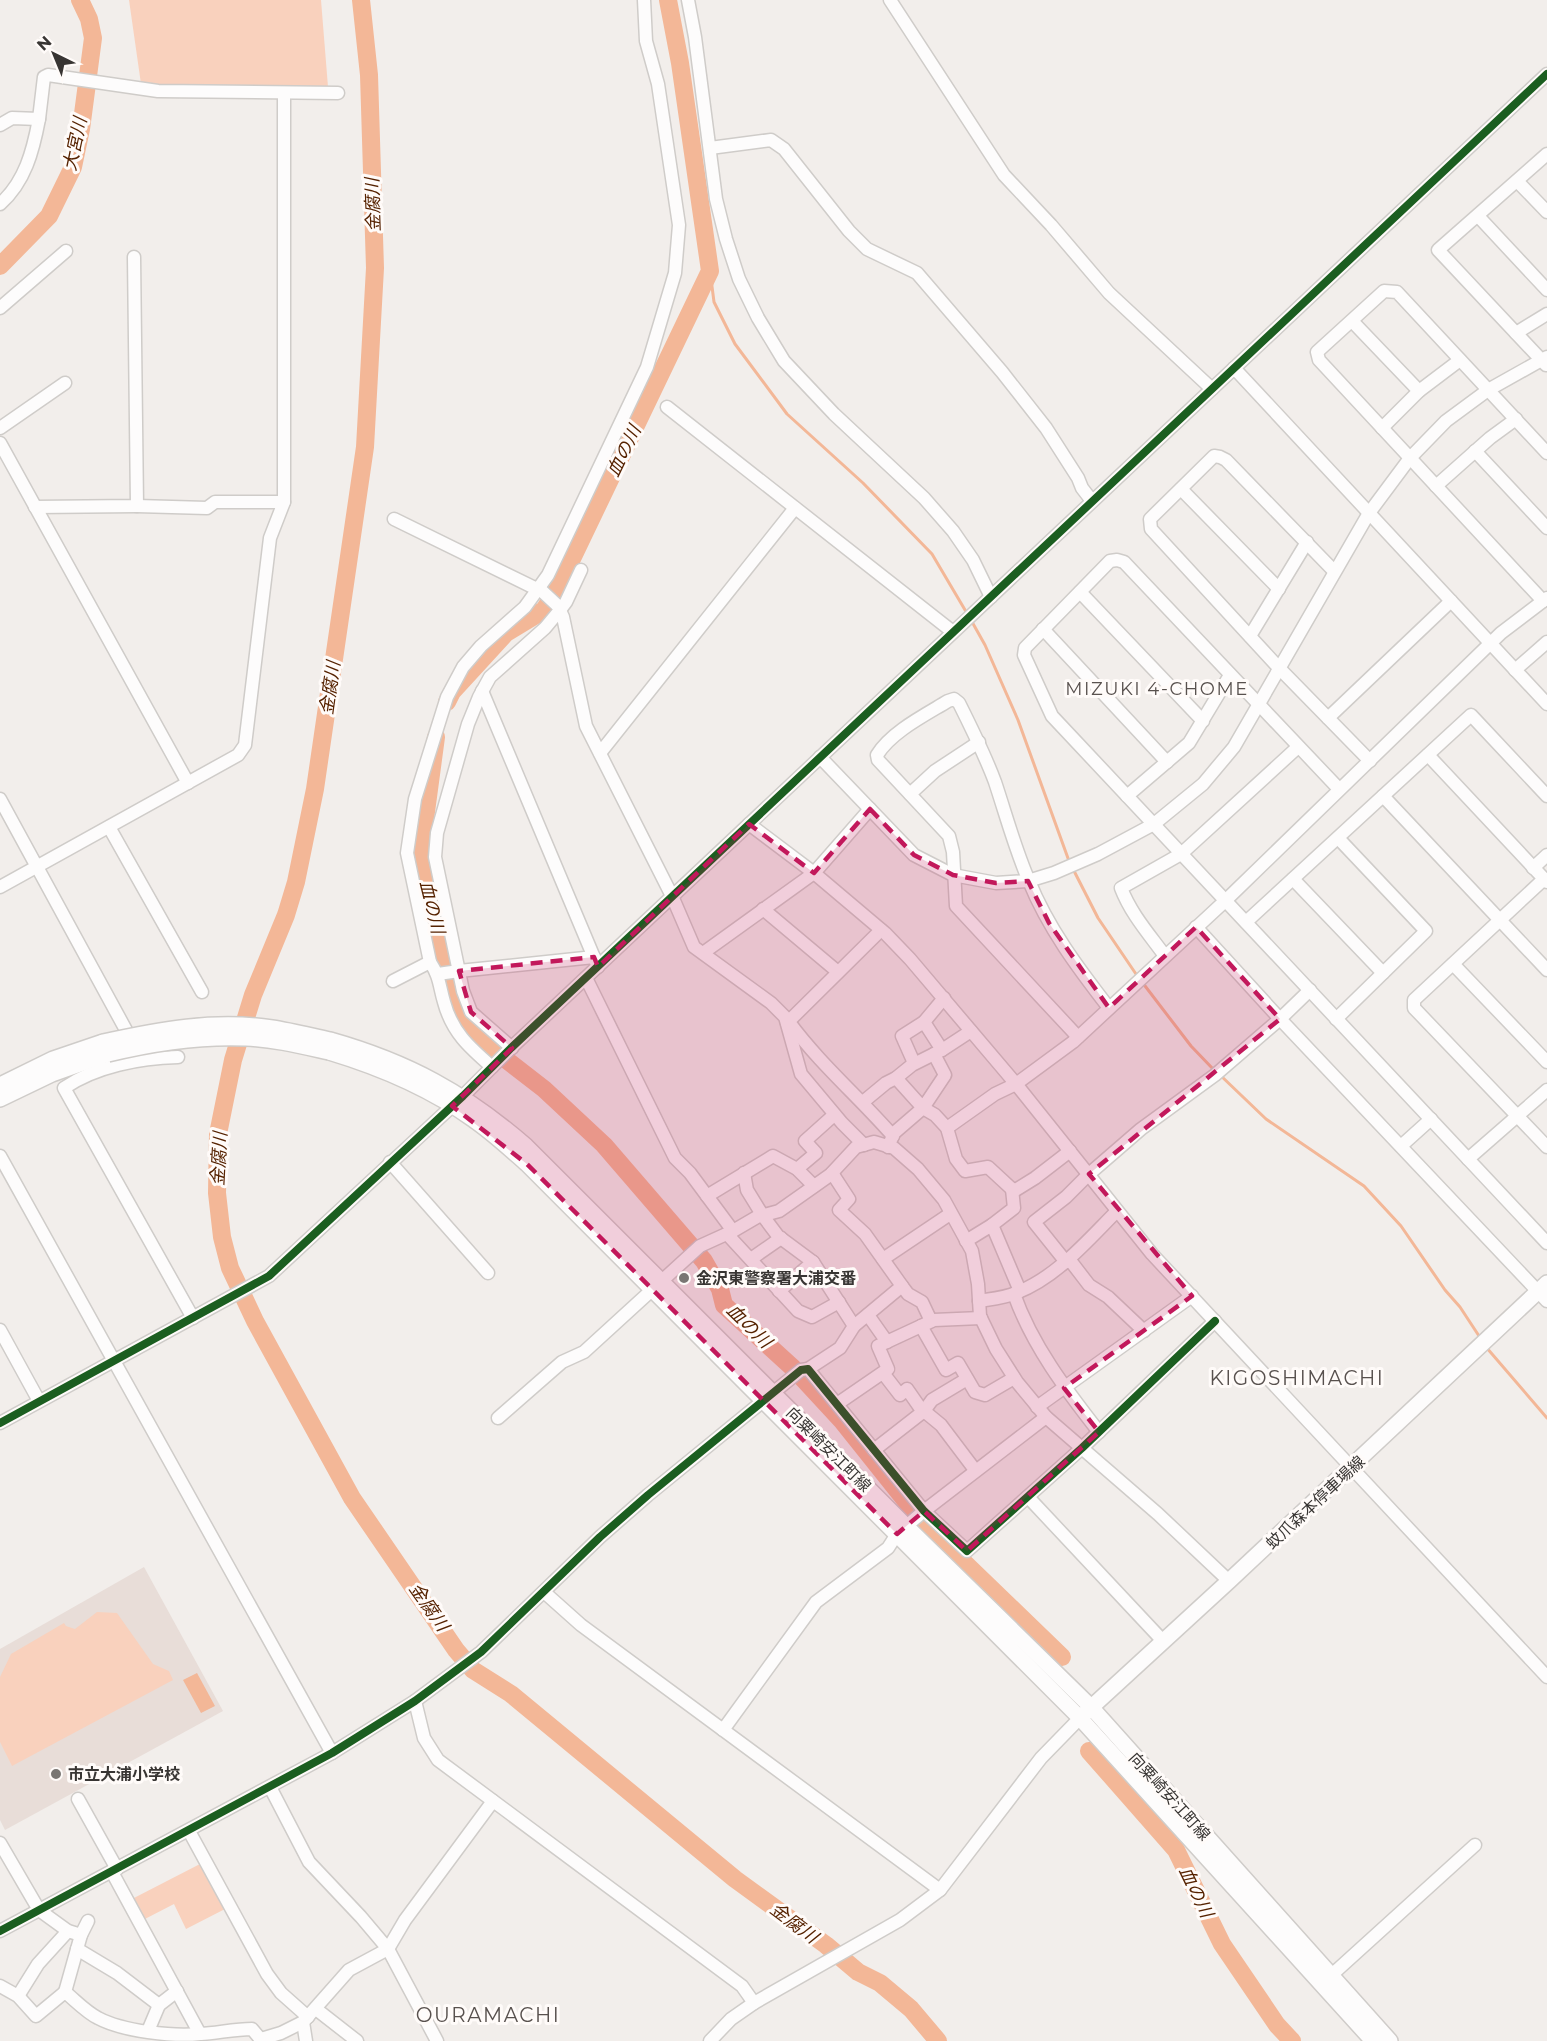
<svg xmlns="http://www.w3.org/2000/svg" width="1547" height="2041" viewBox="0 0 1547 2041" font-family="Montserrat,'Noto Sans JP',sans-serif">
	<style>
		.built { fill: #e8ddd8 }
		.green { fill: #f9d1bd }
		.water { fill: #f3b797 }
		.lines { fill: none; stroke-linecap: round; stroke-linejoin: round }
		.stream { stroke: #f3b797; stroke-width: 3 }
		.river { stroke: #f3b797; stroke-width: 18 }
		.minor-casing { stroke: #cfccc9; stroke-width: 15 }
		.major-casing { stroke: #cfccc9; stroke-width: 18 }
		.minor { stroke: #fdfcfc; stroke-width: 12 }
		.major { stroke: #fdfcfc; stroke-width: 15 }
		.major-bridge-casing { stroke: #cfccc9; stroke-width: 18; stroke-linecap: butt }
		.major-bridge { stroke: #fdfcfc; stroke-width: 15 }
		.cycleway-casing { stroke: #fffbf9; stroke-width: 11 }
		.cycleway { stroke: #1b5e20; stroke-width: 8 }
		.marked { fill: #c2185b; fill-opacity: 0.2; stroke: #c2185b; stroke-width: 4.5; stroke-dasharray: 12 8; stroke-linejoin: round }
		.poi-dot { fill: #797673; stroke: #fffbf9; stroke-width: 2 }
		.labels { text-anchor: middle; stroke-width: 6; stroke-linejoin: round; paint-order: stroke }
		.poi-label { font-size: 16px; font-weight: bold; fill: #383533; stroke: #fffbf9; text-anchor: start }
		.street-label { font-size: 16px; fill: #383533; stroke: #fffbf9 }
		.water-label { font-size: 18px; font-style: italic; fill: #562200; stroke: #fffbf9 }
		.neighbourhood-label { font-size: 18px; letter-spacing: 1.5px; fill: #58514e; stroke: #fffbf9 }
		.quarter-label { font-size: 20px; letter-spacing: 1.5px; fill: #58514e; stroke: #fffbf9 }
	</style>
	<rect width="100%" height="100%" fill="#f2eeeb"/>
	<path class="built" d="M144,1567L223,1711L5,1830L0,1820V1649Z"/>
	<g class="green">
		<path d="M129,0H321L328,87L173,88L141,84Z"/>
		<path d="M97,1612L117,1613L153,1664L169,1671L173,1680L12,1766L0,1742V1677L11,1654L64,1623L66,1626L75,1629Z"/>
		<path d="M200,1864L225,1909L186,1929L174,1904L143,1920L132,1899Z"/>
	</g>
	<path class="water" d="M197,1673L215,1706L201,1713L183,1680Z"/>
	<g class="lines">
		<g class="stream">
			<path d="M710,271L714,302L735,344L787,414L863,483L932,554L968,615"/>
			<path d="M971,620L985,645L1018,720L1069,861"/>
			<path d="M1072,867L1098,918L1138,977"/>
			<path d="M1142,982L1191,1046L1214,1070"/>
			<path d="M1219,1074L1266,1119L1364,1186L1401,1226L1445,1290L1460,1307L1481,1339"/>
			<path d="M1486,1347L1547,1418"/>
		</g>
		<g class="river">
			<path d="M361,0L369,75L375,268L365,447L315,789L296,882L286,915L253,995L233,1060L218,1134L217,1193L222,1237L230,1268L255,1321L352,1498L456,1650L473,1670L511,1694L735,1879L826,1945L858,1972L880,1983L911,2009L938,2041"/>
			<path d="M0,266L49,216L73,167L81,129L93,38L89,19L80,0"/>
			<path d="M447,702L452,692L506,633L544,610L557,590L710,271L680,63L668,0"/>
			<path d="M436,737L421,849L426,888L455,1003L463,1020L491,1048L544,1089L604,1145L704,1261L720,1289L724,1305L793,1368L842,1421L913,1510L948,1547L1062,1657"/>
			<path d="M1089,1751L1176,1850L1222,1944L1277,2025L1292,2041"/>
		</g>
		<g class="minor-casing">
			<g id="minor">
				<path d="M688,0L695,37L716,199L726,239L739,279L758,318L784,361L834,414L924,498L953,531L973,560L991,597"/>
				<path d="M890,0L1004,175L1051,225L1109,293L1212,389"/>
				<path d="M0,125L12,118L39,119L44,77L48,75L158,91L338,93"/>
				<path d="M710,148L771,140L784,149L849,231L867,249L917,273L1002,372L1046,428L1078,478L1082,488L1092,501"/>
				<path d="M1517,181L1547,212"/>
				<path d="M0,204C25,182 33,151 39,119"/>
				<path d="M1478,216L1547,290"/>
				<path d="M0,308L66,251"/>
				<path d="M1352,321L1419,391"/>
				<path d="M1516,333L1547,314"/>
				<path d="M1546,365L1438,250L1547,154"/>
				<path d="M1234,368L1547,704"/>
				<path d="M667,407L953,632"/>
				<path d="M0,428L65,383"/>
				<path d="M1382,428L1419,391L1460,360"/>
				<path d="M0,443L188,783"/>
				<path d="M1475,451L1547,528"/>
				<path d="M1436,486L1490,438L1516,419"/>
				<path d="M1181,489L1279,589"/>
				<path d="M137,506L207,508L215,502H284"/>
				<path d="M35,507L137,506L134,257"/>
				<path d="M394,519L543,592L558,606L563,617L586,726L672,896L694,947L771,1003L785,1017L801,1074L842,1123L864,1145"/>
				<path d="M1334,571L1226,460L1220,457L1214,456L1150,519L1151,529L1279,668L1370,761"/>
				<path d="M1080,592L1203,721"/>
				<path d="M1543,601L1319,360L1317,352L1384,291L1397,292L1547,453"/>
				<path d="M1043,629L1167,762"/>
				<path d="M1250,636L1307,542"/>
				<path d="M1515,670L1547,642"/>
				<path d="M482,691L598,967"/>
				<path d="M1328,718L1451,601"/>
				<path d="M600,753L795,508"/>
				<path d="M1428,755L1547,882"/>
				<path d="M820,757L914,855L953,875L996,883L1028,881L1054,873L1098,854L1154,824L1203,784L1234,747L1369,513L1410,458L1446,421L1488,390L1547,357"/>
				<path d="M1339,789L1124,562L1117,560L1110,561L1025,648L1024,655L1052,716L1547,1243"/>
				<path d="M910,794L935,771L979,742"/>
				<path d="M1127,796L1189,743L1230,675"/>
				<path d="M1383,796L1547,970"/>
				<path d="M0,799L133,1043"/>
				<path d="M749,824L814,873L885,933L910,959L1016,1084L1152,1254L1547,1677"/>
				<path d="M109,827L202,992"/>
				<path d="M1533,868L1547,855"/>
				<path d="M1293,879L1383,973"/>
				<path d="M1544,879L1414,1000V1008L1547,1147"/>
				<path d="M0,887L238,755L245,745L270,538L284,502V93"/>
				<path d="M763,909L838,972"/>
				<path d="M1246,922L1471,715L1547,796"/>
				<path d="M1196,927L1280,1019L1547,1301"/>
				<path d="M703,953L814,873L870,809"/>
				<path d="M1165,956C1149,934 1131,914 1121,888L1181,854L1298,747"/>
				<path d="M1453,964L1547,1062"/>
				<path d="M438,974L459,971L594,957"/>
				<path d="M586,978L675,1158L690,1173L733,1231"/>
				<path d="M393,981L430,962"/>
				<path d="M1336,1019L1426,931L1338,838"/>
				<path d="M789,1022C820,1064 859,1097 893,1136"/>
				<path d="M924,1022L942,1050"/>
				<path d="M787,1023L881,930"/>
				<path d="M1078,1037L956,906L953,852L949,836L878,760L877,755C891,732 925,715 948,701L954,699L959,703C972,729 985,755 995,782C1006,815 1015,849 1029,881C1048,928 1078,968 1109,1008"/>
				<path d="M512,1048L471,1012L463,991L435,857L437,833L468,724L479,697L490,677L545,628L560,610L566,602L581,570"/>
				<path d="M178,1057C140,1058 96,1066 64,1088L193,1318"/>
				<path d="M914,1063L902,1036L924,1022L944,998"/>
				<path d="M492,1067C469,1047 452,1032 444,1002C439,985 440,977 430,962L407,853L415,799L447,697L463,667L481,646L525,607L548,575L647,367L675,273L679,225L658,84L646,41L644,0"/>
				<path d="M896,1078L923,1108L945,1075L934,1054"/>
				<path d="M863,1102L886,1083L896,1078L912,1065L942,1050L971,1031"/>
				<path d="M947,1128L995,1094L1016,1084L1073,1042L1225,901L1501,633L1547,598"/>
				<path d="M1401,1146L1431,1119"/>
				<path d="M888,1147L894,1133L923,1108L935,1115L947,1128L956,1159L965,1171L988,1167L1014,1191L1035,1178L1070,1151"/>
				<path d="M0,1156L332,1753"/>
				<path d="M1468,1159L1547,1090"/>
				<path d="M390,1162L488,1273"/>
				<path d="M797,1169L816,1153L805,1141L834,1115"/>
				<path d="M744,1173L747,1190L763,1216L778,1236L813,1262L854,1326L840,1348L808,1369"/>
				<path d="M832,1173L849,1199L839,1210L865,1234L902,1286L854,1326"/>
				<path d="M707,1196L773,1156L797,1169L814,1186"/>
				<path d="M992,1225L1014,1208L1012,1189"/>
				<path d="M727,1234L798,1311L812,1317L839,1302"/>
				<path d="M966,1241L992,1225L1020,1291"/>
				<path d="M751,1259L781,1238"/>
				<path d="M883,1259L950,1214"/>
				<path d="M1069,1259L1089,1285L1108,1297L1144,1331"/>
				<path d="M1066,1262L1034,1222L1066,1197L1089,1174L1141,1129L1215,1075L1280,1019L1310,990"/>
				<path d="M902,1286L908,1294L922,1302L931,1321"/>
				<path d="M779,1291L813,1262"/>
				<path d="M1014,1294C1032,1345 1066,1390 1099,1432"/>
				<path d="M979,1301C991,1299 1004,1298 1016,1293C1057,1277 1087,1241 1117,1211"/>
				<path d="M868,1315L887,1342"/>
				<path d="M921,1326L946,1370L958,1363L975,1392L985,1395L1014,1378"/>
				<path d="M0,1330L39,1401"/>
				<path d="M883,1373L900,1395L907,1389L923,1412"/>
				<path d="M837,1404L888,1369L878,1346L934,1320L981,1318"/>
				<path d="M1037,1407L1192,1296"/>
				<path d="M924,1411L941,1425L975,1470"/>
				<path d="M498,1418L562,1362L584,1352L700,1246L733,1231L757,1217L779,1211L830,1175L856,1147L874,1142L894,1148L918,1169L944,1200L972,1251L978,1284L980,1316L996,1349L1017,1382L1046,1417L1158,1514L1229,1581"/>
				<path d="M0,1423L269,1276L463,1096L511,1048L1547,74"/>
				<path d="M874,1450L924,1411L932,1400L967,1379"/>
				<path d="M1028,1497L1163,1641"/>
				<path d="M544,1592L581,1625L940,1890"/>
				<path d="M415,1701L424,1738L438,1760L742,1986L754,2003"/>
				<path d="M723,1730L816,1602L888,1548L897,1534L924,1511L1046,1417"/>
				<path d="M270,1787L309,1862L361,1917L388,1949L437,2041"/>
				<path d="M78,1799L117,1869"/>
				<path d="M189,1831L267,1974L281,1993L308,2017"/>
				<path d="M0,1843L39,1910L68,1931L81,1935"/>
				<path d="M112,1872L200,2034C218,2033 234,2029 252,2029L262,2041"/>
				<path d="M0,1931L332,1753L415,1701L481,1652L600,1537L648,1495L801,1370L808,1369L924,1511L967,1551L1082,1448L1215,1321"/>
				<path d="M77,1949L117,1973L159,2005"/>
				<path d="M1325,1981L1475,1845"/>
				<path d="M0,1986L18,1996L36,2016L65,1992C76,2001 86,2012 98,2018C122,2031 174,2037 200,2034"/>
				<path d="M65,1992L81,1935L88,1921"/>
				<path d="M18,1996L38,1964L68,1931"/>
				<path d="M316,2009L357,2041"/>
				<path d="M303,2022L306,2041"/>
				<path d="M148,2031L159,2005L177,1991"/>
				<path d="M261,2039L281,2033L303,2022L349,1970L388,1949L405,1920L493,1801"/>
				<path d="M710,2041L731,2019L754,2003L900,1920L940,1890L1041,1758L1080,1718"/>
			</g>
		</g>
		<g class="major-casing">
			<g id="major">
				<path d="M330,1040C408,1062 465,1093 526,1146L906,1526L1091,1707L1390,2041"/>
				<path d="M329,1052C379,1067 431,1089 474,1120C493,1133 510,1149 527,1164L1080,1718L1373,2041"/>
				<path d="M0,1085L53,1059L103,1042"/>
				<path d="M0,1099L52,1074L108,1054"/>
				<path d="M1084,1714L1229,1581L1547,1283"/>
			</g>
		</g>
		<use href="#minor" class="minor"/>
		<use href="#major" class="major"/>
		<g class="major-bridge-casing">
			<g id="major-bridge">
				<path d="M103,1042C158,1030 215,1019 272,1028C291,1031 311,1036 330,1040"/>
				<path d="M108,1054C153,1043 199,1036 246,1038C274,1039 302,1046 329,1052"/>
			</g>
		</g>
		<use href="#major-bridge" class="major-bridge"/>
		<g class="cycleway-casing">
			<g id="cycleway">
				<path d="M0,1423L269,1276L463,1096L511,1048L1547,74"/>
				<path d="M0,1931L332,1753L415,1701L481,1652L600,1537L648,1495L801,1370L808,1369L924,1511L967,1551L1082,1448L1215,1321"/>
			</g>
		</g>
		<use href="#cycleway" class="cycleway"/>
	</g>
	<path class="marked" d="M870,809L914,855L953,875L996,883L1028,881L1049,923L1109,1008L1196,927L1280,1019L1089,1174L1192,1296L1064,1388L1099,1432L967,1551L924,1511L897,1534L527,1164L452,1106L512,1048L471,1012L459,971L594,957L598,967L749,824L814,873Z"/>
	<g class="poi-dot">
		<circle cx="684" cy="1278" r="6"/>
		<circle cx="56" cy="1774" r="6"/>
	</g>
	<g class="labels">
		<g class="poi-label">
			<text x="696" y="1284">金沢東警察署大浦交番</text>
			<text x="68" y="1780">市立大浦小学校</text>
		</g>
		<g class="street-label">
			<text transform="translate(829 1449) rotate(45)" y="6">向粟崎安江町線</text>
			<text transform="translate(1315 1502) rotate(-43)" y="6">蚊爪森本停車場線</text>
			<text transform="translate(1170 1796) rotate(48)" y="6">向粟崎安江町線</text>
		</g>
		<g class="water-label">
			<text transform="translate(75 144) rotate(-78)" y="6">大宮川</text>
			<text transform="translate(373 205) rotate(-92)" y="6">金腐川</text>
			<text transform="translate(624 451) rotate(-64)" y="6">血の川</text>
			<text transform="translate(330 688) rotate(-82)" y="6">金腐川</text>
			<text transform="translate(432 907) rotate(76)" y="6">血の川</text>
			<text transform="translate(219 1159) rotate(-87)" y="6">金腐川</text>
			<text transform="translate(749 1326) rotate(44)" y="6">血の川</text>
			<text transform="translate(429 1607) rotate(55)" y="6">金腐川</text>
			<text transform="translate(1196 1892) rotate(64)" y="6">血の川</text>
			<text transform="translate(794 1923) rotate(37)" y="6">金腐川</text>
		</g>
		<g class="neighbourhood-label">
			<text x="1157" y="695">MIZUKI 4-CHOME</text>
		</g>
		<g class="quarter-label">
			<text x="1297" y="1385">KIGOSHIMACHI</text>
			<text x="488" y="2022">OURAMACHI</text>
		</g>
	</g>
	<g transform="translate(54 54) rotate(317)" stroke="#fffbf9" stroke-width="4.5" paint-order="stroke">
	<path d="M0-4.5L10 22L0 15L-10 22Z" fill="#383533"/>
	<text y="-9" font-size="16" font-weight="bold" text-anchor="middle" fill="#383533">N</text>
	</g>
</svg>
